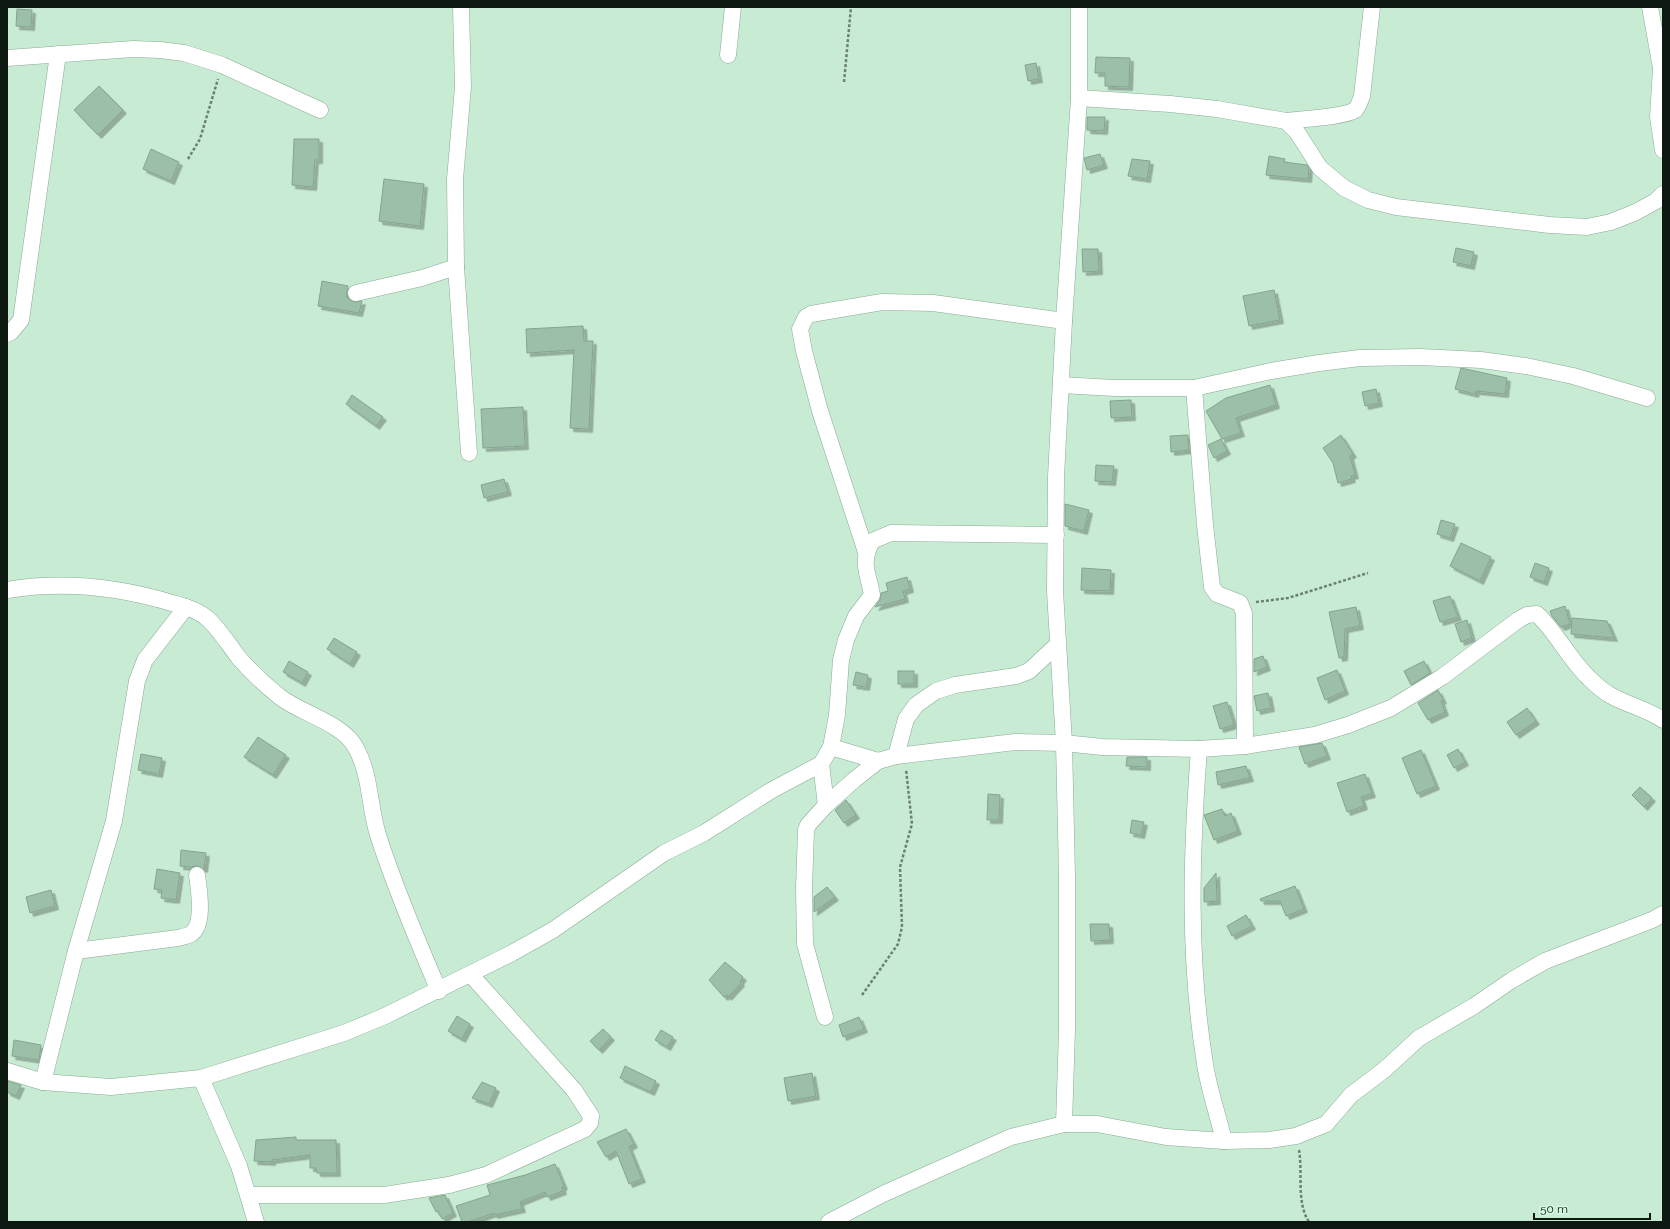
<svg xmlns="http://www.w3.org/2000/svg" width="1670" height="1229" viewBox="0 0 1670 1229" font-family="Raleway,sans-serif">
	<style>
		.building { fill: #9cbfa8; stroke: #83a58e; filter: url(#shadow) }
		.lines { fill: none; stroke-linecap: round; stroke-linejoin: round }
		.street-casing { stroke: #8aab95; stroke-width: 17 }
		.path { stroke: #6b8272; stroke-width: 2.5; stroke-dasharray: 3 2; stroke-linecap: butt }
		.street { stroke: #fff; stroke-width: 16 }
	</style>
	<defs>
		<filter id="shadow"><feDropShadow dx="3.5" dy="3.5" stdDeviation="0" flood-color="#0004"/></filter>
	</defs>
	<rect width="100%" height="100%" fill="#c8ebd3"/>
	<g class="building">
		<path d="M17,9L32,10L31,27L16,26Z"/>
		<path d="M1096,57L1130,58L1129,87L1105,86V73H1095Z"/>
		<path d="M1036,63L1039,79L1028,81L1025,65Z"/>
		<path d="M99,86L123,110L98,135L74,110Z"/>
		<path d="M1087,117H1105L1104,131L1087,130Z"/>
		<path d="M294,139H319V160H315L313,187L292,185Z"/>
		<path d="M151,149L179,162L171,181L143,169Z"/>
		<path d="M1100,154L1104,165L1087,170L1084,158Z"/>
		<path d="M1269,156L1285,159L1284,162L1307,165L1309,168L1308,179L1266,175Z"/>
		<path d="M1132,159L1150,161L1147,179L1128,176Z"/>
		<path d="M384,179L424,184L420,226L379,221Z"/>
		<path d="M1456,248L1474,252L1471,266L1453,262Z"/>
		<path d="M1082,249H1098L1099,271L1083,272Z"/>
		<path d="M322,281L348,286L346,297L354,302L362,301L359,313L318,306Z"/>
		<path d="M1274,290L1280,320L1249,326L1243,296Z"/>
		<path d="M583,326L584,341H593L589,429L570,428L574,350L527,353L526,329Z"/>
		<path d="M1461,368L1507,378L1505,394L1476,391L1475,394L1455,389Z"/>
		<path d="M1270,385L1276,405L1236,418L1241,433L1222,439L1206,411L1226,398Z"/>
		<path d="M1376,389L1379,403L1365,406L1362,392Z"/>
		<path d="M352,395L383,417L376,426L346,404Z"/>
		<path d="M1131,400L1132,417L1111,418L1110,401Z"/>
		<path d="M523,407L525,446L483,448L481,409Z"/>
		<path d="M1188,435L1189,450L1171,452L1170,436Z"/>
		<path d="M1341,435L1353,454L1350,456L1355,475L1351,476L1352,479L1338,483L1333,463L1323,448Z"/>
		<path d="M1221,439L1227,451L1214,458L1208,445Z"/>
		<path d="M1096,465L1114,466L1112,482L1095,481Z"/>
		<path d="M504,479L508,492L484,498L481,485Z"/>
		<path d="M1065,504L1089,510L1084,531L1065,526Z"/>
		<path d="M1441,520L1455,524L1450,538L1437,534Z"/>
		<path d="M1461,543L1491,557L1480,581L1450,566Z"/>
		<path d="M1535,563L1549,568L1544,582L1530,577Z"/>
		<path d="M1082,568L1111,570L1110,591L1081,590Z"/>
		<path d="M907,577L910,589L903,591L905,599L875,607L880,600L881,593L888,591L886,583Z"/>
		<path d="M1450,596L1458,617L1440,622L1433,601Z"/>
		<path d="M1565,606L1570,624L1561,627L1552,616L1550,611Z"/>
		<path d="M1356,607L1360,626L1345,629L1344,657L1339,658L1329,612Z"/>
		<path d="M1572,618L1607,621L1614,638L1571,634Z"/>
		<path d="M1467,620L1472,638L1461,642L1455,624Z"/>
		<path d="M334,638L357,652L350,664L327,649Z"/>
		<path d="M1263,656L1267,667L1254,672V659Z"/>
		<path d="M289,661L308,672L302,683L283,672Z"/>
		<path d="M1424,661L1430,673L1411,685L1404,671Z"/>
		<path d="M1337,670L1345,691L1325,700L1317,678Z"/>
		<rect x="898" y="671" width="16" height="13"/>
		<path d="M856,672L868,675L866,687L853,685Z"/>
		<path d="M1438,690L1443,700L1441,701L1445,712L1428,720L1418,703Z"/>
		<path d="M1268,693L1271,708L1257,711L1254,696Z"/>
		<path d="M1227,702L1234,725L1220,729L1213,706Z"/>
		<path d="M1527,708L1536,721L1516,735L1507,722Z"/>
		<path d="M258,737L286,755L273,775L244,757Z"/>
		<path d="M1322,743L1327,756L1305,764L1299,747Z"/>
		<path d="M1458,749L1465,762L1454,768L1447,755Z"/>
		<path d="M1421,750L1436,786L1417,794L1402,758Z"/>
		<path d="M141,754L162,758L159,774L138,770Z"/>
		<path d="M1127,757H1147V767L1126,766Z"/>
		<path d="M1246,766L1250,778L1218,785L1216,772Z"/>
		<path d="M1365,774L1372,794L1361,797L1364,806L1347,812L1337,783Z"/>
		<path d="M1640,787L1652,798L1644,807L1632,795Z"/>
		<path d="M988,794L1000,795L999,820H987Z"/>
		<path d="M846,800L856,815L844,823L835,810Z"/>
		<path d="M1222,809L1225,816L1231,813L1238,831L1214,840L1204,815Z"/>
		<path d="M1132,820L1144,822L1141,835L1130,833Z"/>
		<path d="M181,850L206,853L204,869L196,866L191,867L180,866Z"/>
		<path d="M157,869L180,873L176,900L161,898L162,890L154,889Z"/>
		<path d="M1216,873L1217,901L1204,902V888Z"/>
		<path d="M1295,886L1304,909L1286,916L1280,901H1261L1260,899Z"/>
		<path d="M827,887L835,897L814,912V897Z"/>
		<path d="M51,890L55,906L30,913L26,897Z"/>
		<path d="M1246,915L1252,926L1232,936L1227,926Z"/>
		<path d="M1090,924H1109L1110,940L1091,941Z"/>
		<path d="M725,962L743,977L740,981L741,983L728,997L727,995L724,997L709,980Z"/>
		<path d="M457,1016L470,1024L462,1039L448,1031Z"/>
		<path d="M859,1017L864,1029L843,1037L839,1025Z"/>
		<path d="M603,1029L611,1037L599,1050L590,1041Z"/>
		<path d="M661,1030L673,1037L667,1047L655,1040Z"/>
		<path d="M14,1040L41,1045L39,1060L12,1056Z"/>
		<path d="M625,1066L656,1081L651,1092L620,1078Z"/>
		<path d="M812,1073L816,1096L788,1101L784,1078Z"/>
		<path d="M7,1081L21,1085L16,1096L7,1092Z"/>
		<path d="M482,1082L496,1088L489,1104L472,1098Z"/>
		<path d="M626,1129L634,1144L629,1147L642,1179L629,1184L616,1151L606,1157L597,1142Z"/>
		<path d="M296,1137V1140H336L337,1173H317L316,1168H310V1155L272,1160V1162L254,1161L256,1140Z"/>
		<path d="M555,1164L564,1186L562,1187L563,1191L547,1197L545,1192L520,1202L522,1209L494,1215V1213L468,1222H462L456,1206L490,1195L487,1185L525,1175Z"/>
		<path d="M445,1195L453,1213L442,1219L438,1211L436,1212L429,1198Z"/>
	</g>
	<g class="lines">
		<g class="street-casing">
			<g id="street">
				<path d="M461,7L463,87L455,179L456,267L469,453"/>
				<path d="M1650,7L1661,68L1658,117L1663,150"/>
				<path d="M728,55L733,7"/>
				<path d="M7,58L133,49L160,50L184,53L222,65L320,110"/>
				<path d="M1079,98L1170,104L1217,109L1286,121L1297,132L1320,168L1344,188L1368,200L1396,207L1550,225L1587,227L1611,222L1636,212L1656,201L1663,194"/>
				<path d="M1286,121C1300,119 1345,117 1355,110C1359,106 1360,101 1362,96L1372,7"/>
				<path d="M356,293L422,278L456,267"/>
				<path d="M7,334L11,332L21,320L58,54"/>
				<path d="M1061,385L1114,388H1194L1271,371L1319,363L1360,358L1421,357L1481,360L1526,366L1573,376L1647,398"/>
				<path d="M1194,388L1205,525L1212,587L1217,594L1240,603L1244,613L1245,746"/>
				<path d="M866,552L820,411L804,351L800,329L806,317L811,314L882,302L933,303L1064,321"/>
				<path d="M7,590C61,581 119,587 172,603C185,606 198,610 208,619C220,630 229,645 239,658C252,673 265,685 280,697C302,714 343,723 356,748C371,776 369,806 378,835C395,888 417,940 439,991"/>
				<path d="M831,747L878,761"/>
				<path d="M1199,749C1191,855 1188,959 1205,1064C1209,1090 1218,1115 1224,1141"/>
				<path d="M896,756L906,719L916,705L936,691L955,685L1016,676L1029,671L1057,645"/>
				<path d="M821,764L826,805"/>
				<path d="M76,951L178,938C182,937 187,936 191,934C205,924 199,890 197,875"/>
				<path d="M825,1017L805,944L804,888L806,830L808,825L826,805L854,780L878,761L896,756L1015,742L1064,743L1102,747L1199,749L1245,746L1315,735L1348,725L1391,708L1442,677L1518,620L1527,615L1537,614C1557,633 1569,659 1589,678C1595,684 1603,691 1610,695C1627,705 1647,709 1663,720"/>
				<path d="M7,1071L43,1082L111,1087L201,1078L344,1033L385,1016L512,953L553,930L664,853L704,833L772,790L821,764L831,747L837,715L841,660L846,640L856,616L872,595C868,571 860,564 872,541L891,533L1056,535"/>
				<path d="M201,1078L239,1166L256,1222"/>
				<path d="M43,1082L76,951L114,821L137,681L145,660L186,607"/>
				<path d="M1064,1124L1067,1029V876L1064,743L1055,591L1056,477L1064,321L1079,98V7"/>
				<path d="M249,1195H384L449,1185L486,1175L585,1129L590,1123L591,1116L574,1090L471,975"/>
				<path d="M829,1222L883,1194L1011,1137L1064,1124H1097L1166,1137L1224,1141L1269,1140L1296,1136L1326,1124L1351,1095L1384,1070L1419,1038L1474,1006L1512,980L1545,961L1652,920L1663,914"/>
			</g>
		</g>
		<g class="path">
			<path d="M844,82L851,7"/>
			<path d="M188,159L200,139L218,79"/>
			<path d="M1256,602L1288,598L1368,573"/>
			<path d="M862,995L898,944L902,927L900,867L912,824L906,769"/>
			<path d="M1299,1150C1303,1174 1296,1202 1309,1222"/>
		</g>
		<use href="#street" class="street"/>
	</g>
	<rect width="1670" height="1229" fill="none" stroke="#0c1810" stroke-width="16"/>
	<path d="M1534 1213v6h116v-6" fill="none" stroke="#0c1810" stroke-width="2"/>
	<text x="1540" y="1213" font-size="12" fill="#0c1810" stroke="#d5f9e0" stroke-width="3" paint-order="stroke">50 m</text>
</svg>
